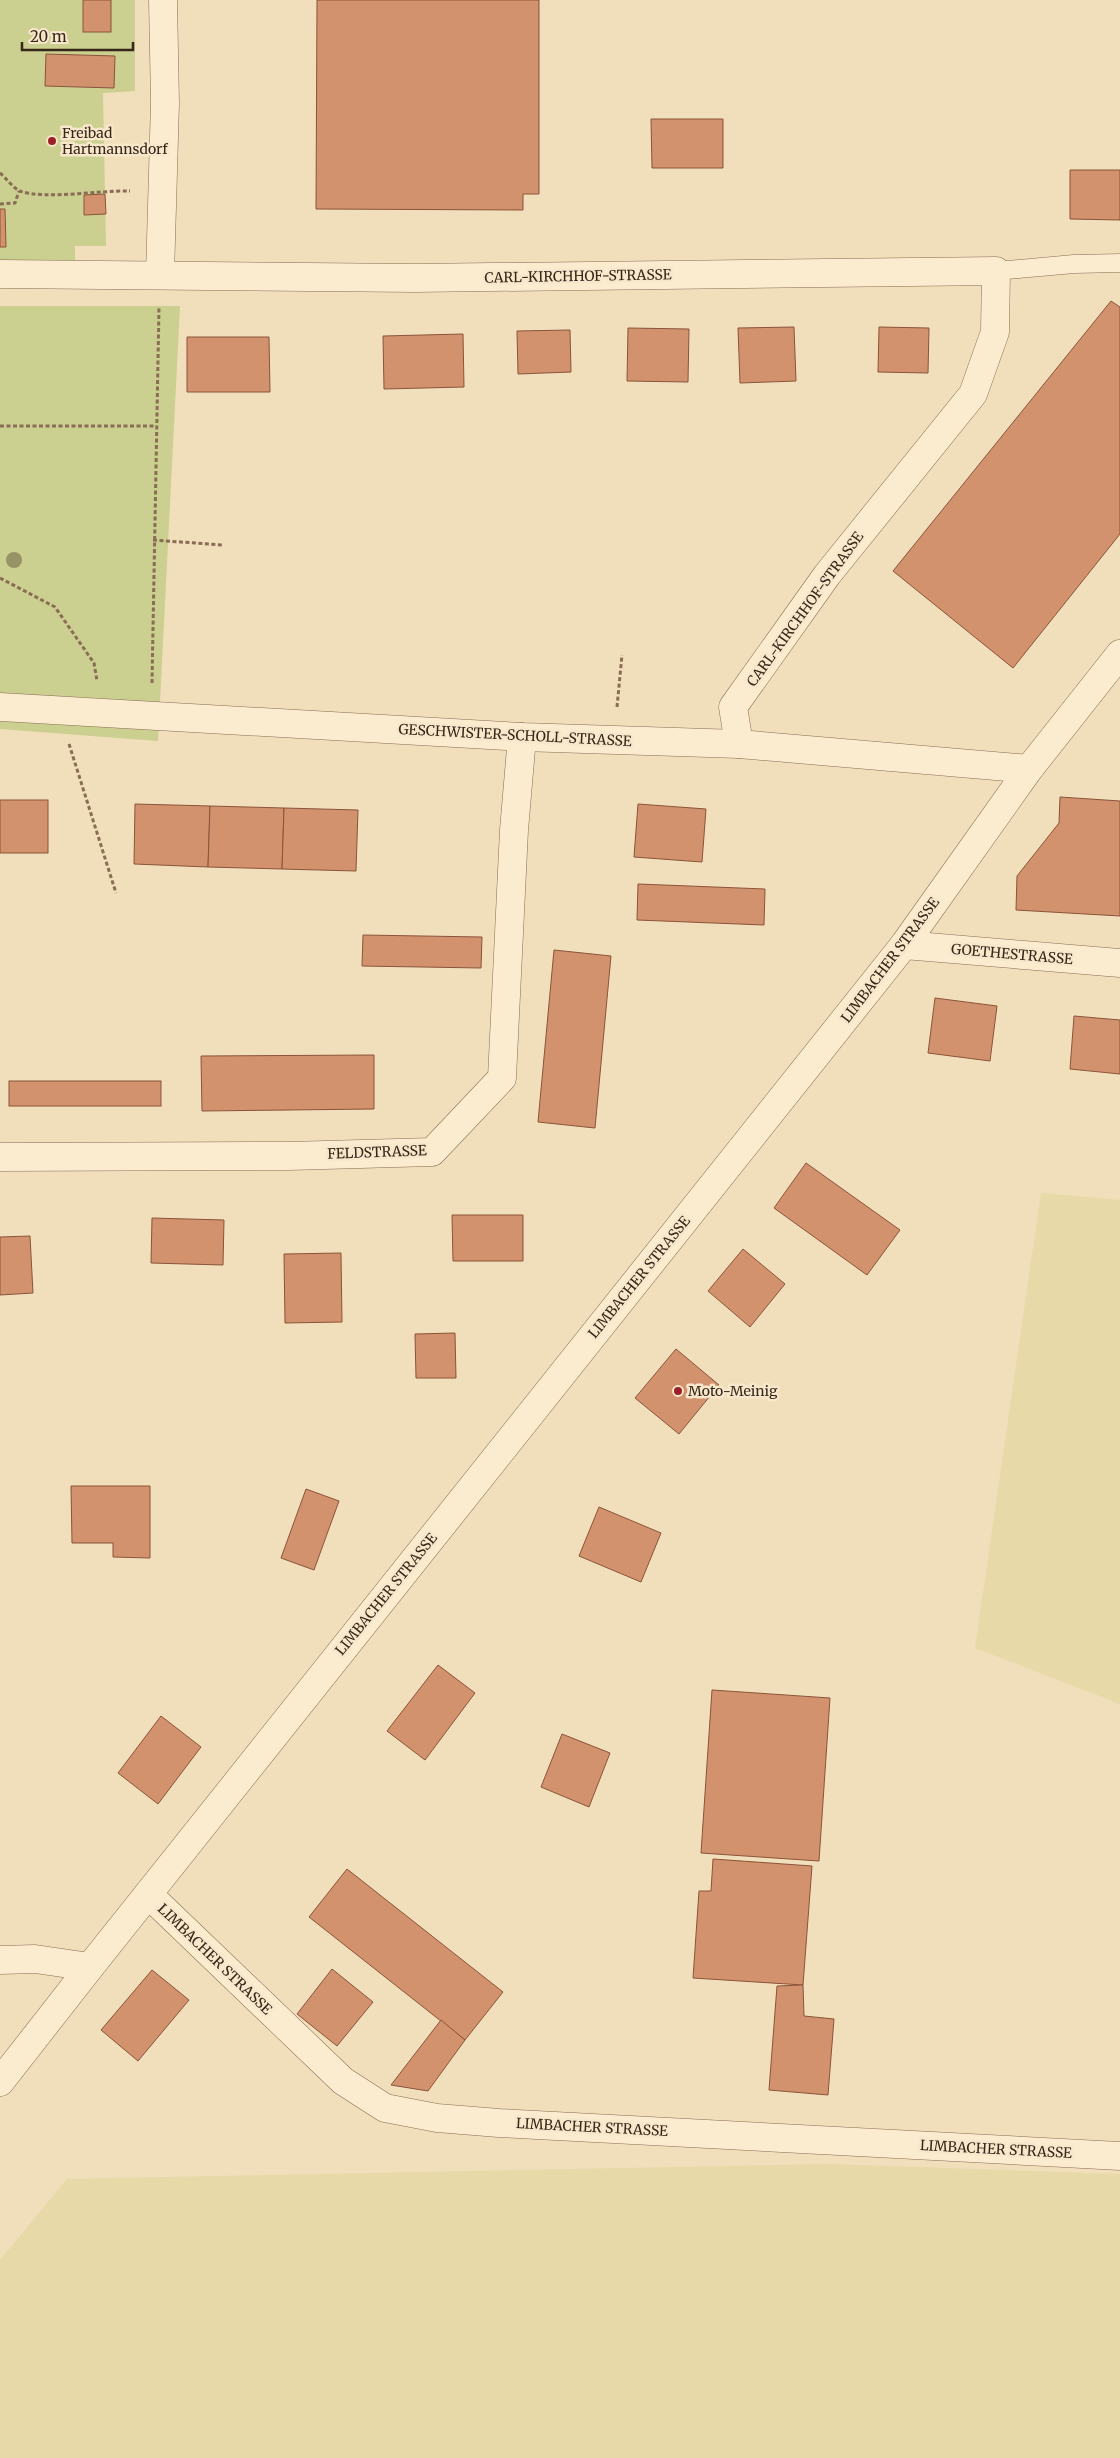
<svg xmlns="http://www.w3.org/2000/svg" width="1120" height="2458" viewBox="0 0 1120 2458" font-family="Merriweather,serif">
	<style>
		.farmland { fill: #e7d9a8 }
		.green { fill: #cbcf8f }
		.building { fill: #d2926e; stroke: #8a5438 }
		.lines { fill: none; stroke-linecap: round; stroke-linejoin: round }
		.service-casing { stroke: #896d54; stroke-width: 19 }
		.minor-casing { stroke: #896d54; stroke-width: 29 }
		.path { stroke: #896d54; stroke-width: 3; stroke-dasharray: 4 2.5; stroke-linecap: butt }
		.service { stroke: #fbebcf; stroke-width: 18 }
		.minor { stroke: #fbebcf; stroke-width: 28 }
		.tree { fill: #969365 }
		.poi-dot { fill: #9c2028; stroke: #f8e8cb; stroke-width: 2 }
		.labels { text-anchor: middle; stroke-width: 5; stroke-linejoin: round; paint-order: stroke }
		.poi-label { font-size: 14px; fill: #37261a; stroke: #f8e8cb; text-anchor: start }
		.street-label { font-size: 14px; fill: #37261a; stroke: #f8e8cb }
	</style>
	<rect width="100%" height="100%" fill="#f1debb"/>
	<g class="farmland">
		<path d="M1041,1193L1120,1200V1704L975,1648Z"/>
		<path d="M828,2164L1120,2174V2458H0V2260L67,2179Z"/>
	</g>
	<g class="green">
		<path d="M0,0H135V91L103,93L106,246H75V262L0,263Z"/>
		<path d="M0,306H180L158,741L0,729Z"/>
	</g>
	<g class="building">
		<rect x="83" y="0" width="28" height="32"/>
		<path d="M317,0H539V194H523V210L316,209Z"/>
		<path d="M46,54L115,56L114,88L45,86Z"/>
		<path d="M651,119H723V168H652Z"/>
		<path d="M1070,170H1120V220L1070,219Z"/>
		<path d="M105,194L106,214L84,215V195Z"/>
		<path d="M0,209H5L6,247H0Z"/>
		<path d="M1111,301L1120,307V534L1013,668L893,571Z"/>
		<path d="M794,327L796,381L740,383L738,328Z"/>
		<path d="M879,327L929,328L928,373L878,372Z"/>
		<path d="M628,328L689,329L688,382L627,381Z"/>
		<path d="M570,330L571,372L518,374L517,331Z"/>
		<path d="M463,334L464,387L384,389L383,336Z"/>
		<path d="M187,337H269L270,392H187Z"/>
		<path d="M1060,797L1120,801V916L1016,910L1017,876L1059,823Z"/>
		<rect x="0" y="800" width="48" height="53"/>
		<path d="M135,804L210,806L208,867L134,864Z"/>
		<path d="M638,804L706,809L702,862L634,857Z"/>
		<path d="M210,806L284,808L282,869L208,867Z"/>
		<path d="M284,808L358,810L356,871L282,869Z"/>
		<path d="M638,884L765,889L764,925L637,920Z"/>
		<path d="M363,935L482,937L481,968L362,966Z"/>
		<path d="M554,950L611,956L595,1128L538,1122Z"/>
		<path d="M935,998L997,1006L990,1061L928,1053Z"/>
		<path d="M1074,1016L1120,1020V1074L1070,1069Z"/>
		<path d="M374,1055V1109L202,1111L201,1056Z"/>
		<rect x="9" y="1081" width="152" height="25"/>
		<path d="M806,1163L900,1230L867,1275L774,1208Z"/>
		<path d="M452,1215H523V1261H453Z"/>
		<path d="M152,1218L224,1220L223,1265L151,1263Z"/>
		<path d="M30,1236L33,1293L0,1295V1237Z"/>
		<path d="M743,1249L785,1284L750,1327L708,1291Z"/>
		<path d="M341,1253L342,1322L285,1323L284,1254Z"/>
		<path d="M455,1333L456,1378H416L415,1334Z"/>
		<path d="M676,1349L719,1385L679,1434L635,1398Z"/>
		<path d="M71,1486H150V1558L113,1557V1543H72Z"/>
		<path d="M306,1489L339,1501L314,1570L281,1558Z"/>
		<path d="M599,1507L661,1533L641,1582L579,1556Z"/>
		<path d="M438,1665L475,1693L425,1760L387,1731Z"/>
		<path d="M712,1690L830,1698L819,1861L701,1853Z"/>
		<path d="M161,1716L201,1747L158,1804L118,1773Z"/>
		<path d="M562,1734L610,1753L589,1807L541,1787Z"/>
		<path d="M713,1859L812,1866L803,1985L693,1978L699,1891H711Z"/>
		<path d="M347,1869L503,1992L465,2040L309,1917Z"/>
		<path d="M332,1969L373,2002L337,2046L297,2014Z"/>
		<path d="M152,1970L189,2000L138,2061L101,2030Z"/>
		<path d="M803,1985L804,2016L834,2019L828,2095L769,2090L777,1986Z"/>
		<path d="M441,2020L465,2040L428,2091L391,2085Z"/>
	</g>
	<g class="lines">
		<g class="service-casing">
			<path id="service" d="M996,271L1074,264L1120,263"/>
		</g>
		<g class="minor-casing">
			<g id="minor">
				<path d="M0,274L415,278L996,271L995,332L973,394L827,575L733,707L739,744"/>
				<path d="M160,275L165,103L163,0"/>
				<path d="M0,707L522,737L739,744L1029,769"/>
				<path d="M904,945L1120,963"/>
				<path d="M0,1157L289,1156L432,1152L502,1078L514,830L522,737"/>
				<path d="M148,1894L343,2081L385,2108L437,2118L499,2123L1120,2156"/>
				<path d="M0,1960L35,1959L90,1967"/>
				<path d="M0,2082L90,1967L904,945L1029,769L1120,654"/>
			</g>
		</g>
		<g class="path">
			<path d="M0,173C6,178 13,188 20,191C44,200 101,190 130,191"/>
			<path d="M0,204L15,203L19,191"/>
			<path d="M0,426H156"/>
			<path d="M153,540L223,545"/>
			<path d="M0,578L55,607L94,663L97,681"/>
			<path d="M152,683L159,307"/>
			<path d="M617,707L622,655"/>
			<path d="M69,744L116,893"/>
		</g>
		<use href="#service" class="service"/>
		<use href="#minor" class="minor"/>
	</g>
	<circle class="tree" cx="14" cy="560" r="8"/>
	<g class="poi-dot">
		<circle cx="52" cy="141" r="5"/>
		<circle cx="678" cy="1391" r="5"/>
	</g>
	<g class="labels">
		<g class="poi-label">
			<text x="62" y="138">Freibad<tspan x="62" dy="16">Hartmannsdorf</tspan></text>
			<text x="688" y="1396">Moto-Meinig</text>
		</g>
		<g class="street-label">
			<text transform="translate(578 276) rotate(-1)" y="5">CARL-KIRCHHOF-STRASSE</text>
			<text transform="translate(805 609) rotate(-54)" y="5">CARL-KIRCHHOF-STRASSE</text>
			<text transform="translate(515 735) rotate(3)" y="5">GESCHWISTER-SCHOLL-STRASSE</text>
			<text transform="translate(1012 954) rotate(5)" y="5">GOETHESTRASSE</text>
			<text transform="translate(890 960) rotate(-53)" y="5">LIMBACHER STRASSE</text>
			<text transform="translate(377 1152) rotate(-2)" y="5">FELDSTRASSE</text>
			<text transform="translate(639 1277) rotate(-51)" y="5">LIMBACHER STRASSE</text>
			<text transform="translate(386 1594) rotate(-51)" y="5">LIMBACHER STRASSE</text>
			<text transform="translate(215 1959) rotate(44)" y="5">LIMBACHER STRASSE</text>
			<text transform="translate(592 2127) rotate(3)" y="5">LIMBACHER STRASSE</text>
			<text transform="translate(996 2149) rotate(3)" y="5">LIMBACHER STRASSE</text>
		</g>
	</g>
	<path d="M22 42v8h111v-8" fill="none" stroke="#37261a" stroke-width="2.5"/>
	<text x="30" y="42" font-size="15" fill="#37261a" stroke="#f8e8cb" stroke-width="4" paint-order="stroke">20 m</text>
</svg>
